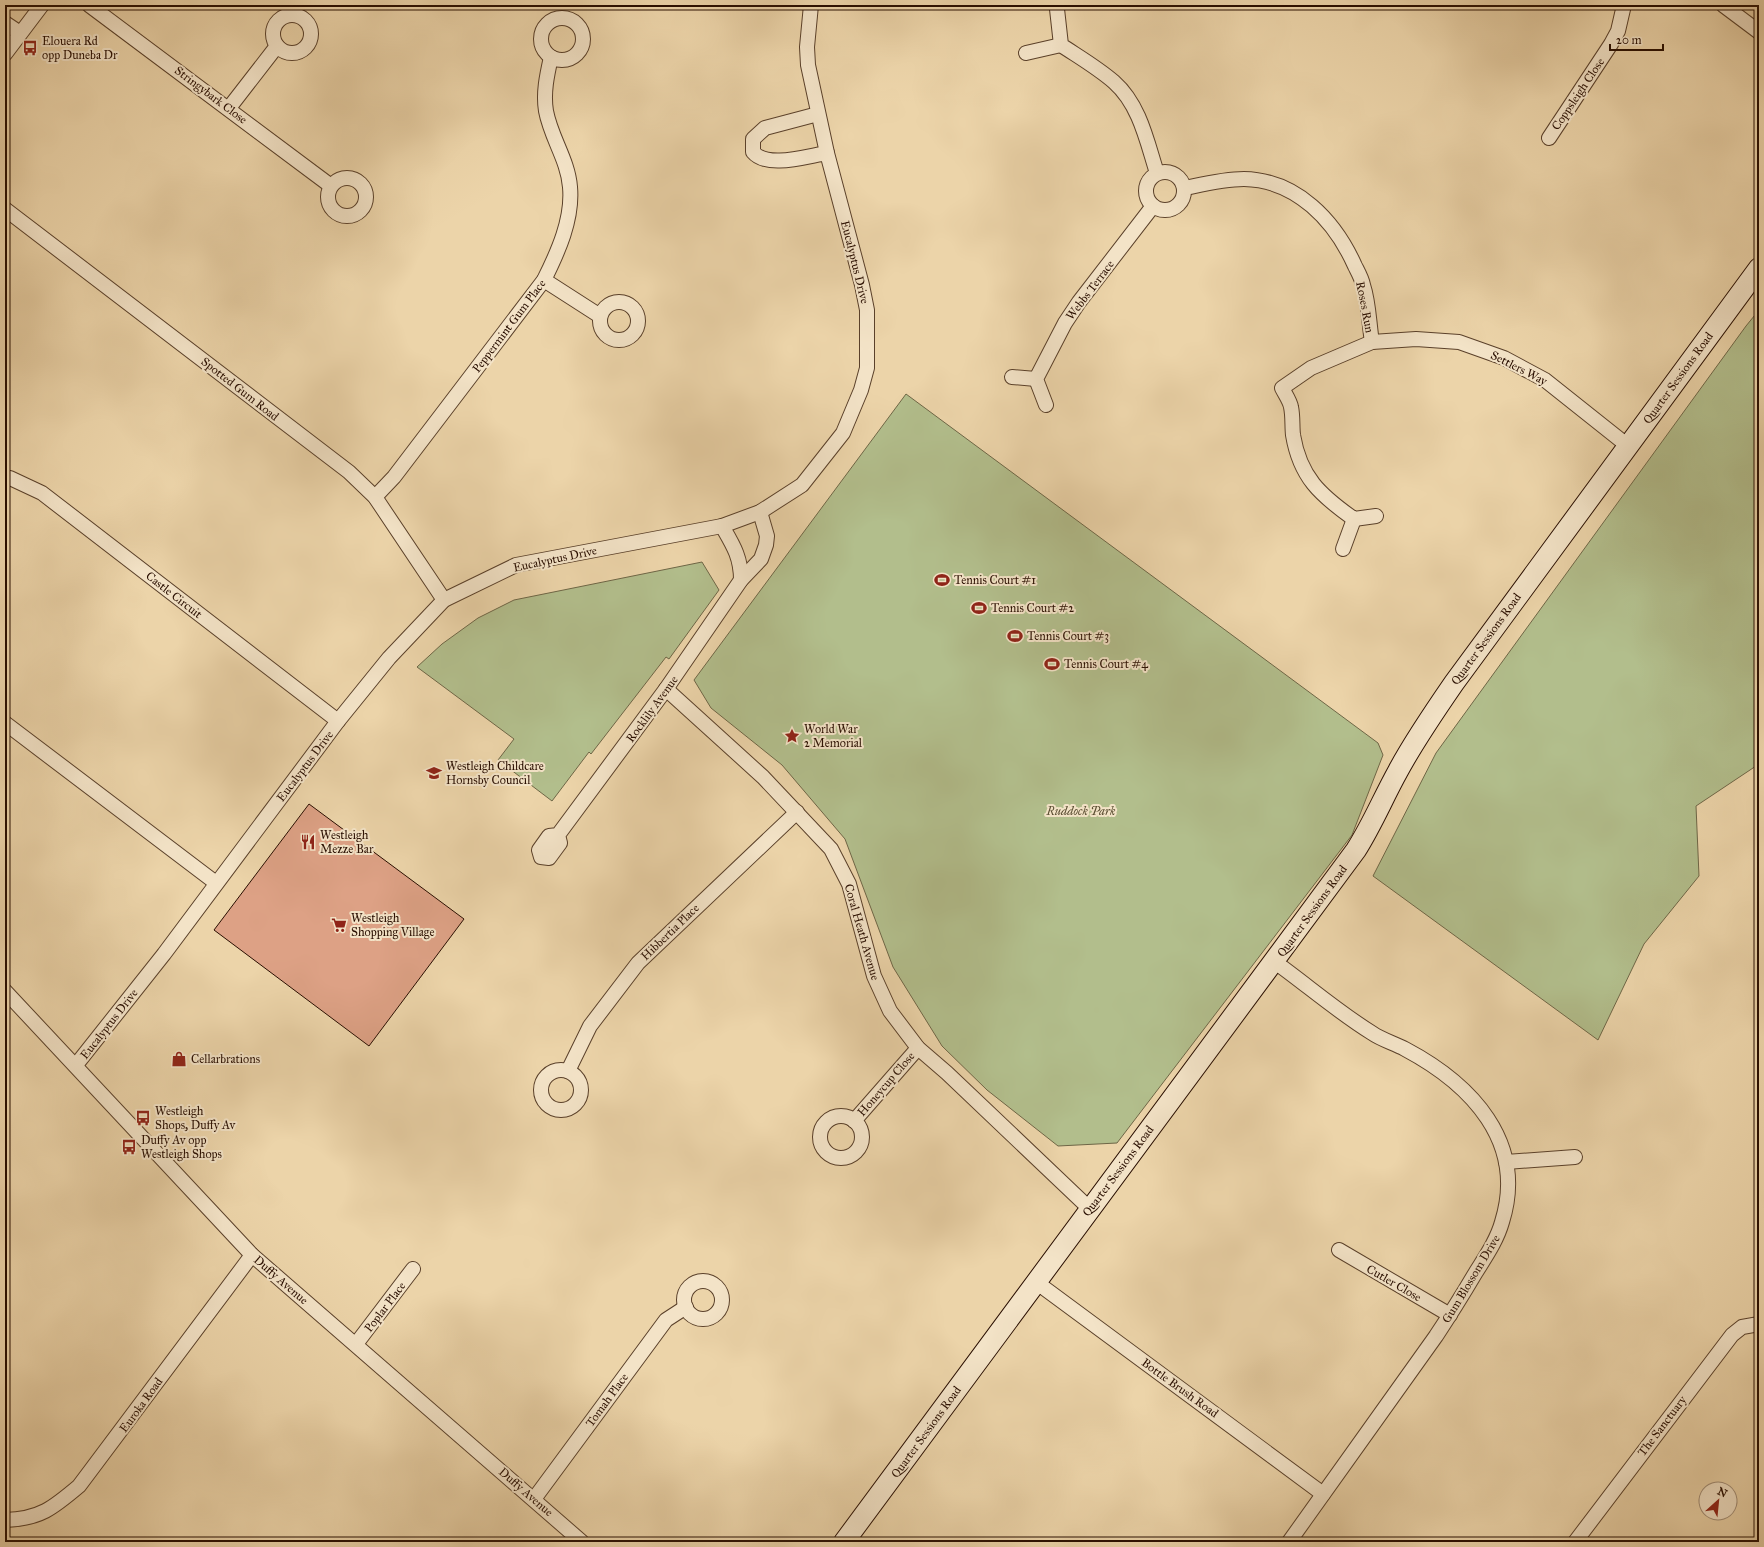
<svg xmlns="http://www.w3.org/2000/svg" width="1764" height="1547" viewBox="0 0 1764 1547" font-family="'IM FELL Great Primer',serif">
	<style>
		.green { fill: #b2be8c; stroke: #6e6646 }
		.building { fill: #dda185; stroke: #290e00 }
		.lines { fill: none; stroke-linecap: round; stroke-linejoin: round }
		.street-casing { stroke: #5a402a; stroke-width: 16 }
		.secondary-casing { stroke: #290e00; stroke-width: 22 }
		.street { stroke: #f3e3c7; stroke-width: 14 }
		.secondary { stroke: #f3e3c7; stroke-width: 20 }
		.labels { text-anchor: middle; stroke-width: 4; stroke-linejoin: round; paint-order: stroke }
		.poi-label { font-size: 12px; fill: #290e00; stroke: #f3e3c7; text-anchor: start }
		.street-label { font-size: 12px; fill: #290e00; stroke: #f3e3c7 }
		.park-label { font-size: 12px; font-style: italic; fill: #594c31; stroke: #f3e3c7 }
	</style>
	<rect width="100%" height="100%" fill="#ecd4a9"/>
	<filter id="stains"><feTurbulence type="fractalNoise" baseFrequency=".005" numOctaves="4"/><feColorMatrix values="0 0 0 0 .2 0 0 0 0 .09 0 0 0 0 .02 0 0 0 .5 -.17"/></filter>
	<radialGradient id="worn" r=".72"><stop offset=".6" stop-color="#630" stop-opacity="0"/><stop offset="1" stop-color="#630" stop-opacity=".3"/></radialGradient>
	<g class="green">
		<path d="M1759,310V764L1696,806L1699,876L1644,944L1598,1040L1373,876L1436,753L1746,326Z"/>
		<path d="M906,394L1378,743L1383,755L1352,835L1117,1143L1058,1146L987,1090L942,1046L893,967L845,839L782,765L711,708L694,680Z"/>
		<path d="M702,562L719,590L669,659L666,657L591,754L589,752L552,801L498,760L514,739L417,667L442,644L478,618L514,600Z"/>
	</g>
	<path class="building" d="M309,804L464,919L369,1046L214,930Z"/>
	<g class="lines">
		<g class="street-casing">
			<g id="street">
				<path d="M89,5L331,186"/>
				<path d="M1723,5L1759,32"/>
				<path d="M1057,9L1061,45C1079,57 1098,68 1114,82C1140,105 1147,142 1157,173"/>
				<circle cx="292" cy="34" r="19"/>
				<circle cx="562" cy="39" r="21"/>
				<path d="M5,23L20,33"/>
				<path d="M1026,53L1061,45"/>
				<path d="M5,54L42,5"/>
				<path d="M229,108L277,46"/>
				<path d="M818,114L765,128L753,139V152C767,169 807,156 827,153"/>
				<path d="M1549,138L1611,44L1618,31L1624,5"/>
				<circle cx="1165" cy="191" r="19"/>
				<circle cx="347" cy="197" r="19"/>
				<path d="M1185,188C1204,184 1224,179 1244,179C1297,180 1335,221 1355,266C1358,272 1362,279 1363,285C1369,303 1369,324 1372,342"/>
				<path d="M5,209L349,472L375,497L444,600"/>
				<path d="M544,280L600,316"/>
				<circle cx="619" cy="321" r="19"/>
				<path d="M1012,377L1036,379"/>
				<path d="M1046,405L1036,379L1065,323L1079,302L1153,206"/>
				<path d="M5,477L10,478L42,493L338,721"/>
				<path d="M375,497L394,477L544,280C558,252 573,219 570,187C568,160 551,138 546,111C543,93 547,75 551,57"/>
				<path d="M1376,516L1354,519C1320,495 1300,477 1293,435C1292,426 1293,416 1291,407C1290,401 1285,394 1282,388L1311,368L1372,342L1416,339L1459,342L1504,358L1545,380L1628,446"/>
				<path d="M722,526C733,545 741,557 741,580"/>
				<path d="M1343,549L1354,519"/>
				<path d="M666,689L763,777L831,849L849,884L874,976L890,1011L918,1048L947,1073L1090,1209"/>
				<path d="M5,723L216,883"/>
				<path d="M558,835L560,843L549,858L541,857L539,850L549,836L558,835L666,689L741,580L761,559L766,545L767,536L760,512"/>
				<path d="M1275,962C1307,985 1338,1012 1372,1033C1382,1040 1394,1043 1405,1049C1471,1084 1527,1142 1502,1222C1497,1240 1486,1256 1476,1272C1463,1294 1450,1315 1436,1336L1289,1542"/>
				<path d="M5,991L252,1255L582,1542"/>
				<path d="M76,1065L164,954L338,721L389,658L444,600L516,565L722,526L760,512L802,485L843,433L861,390L867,368V310L862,285L827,153L808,65L807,47L811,5"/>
				<circle cx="561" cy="1090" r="20"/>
				<path d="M568,1071L590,1026L638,963L797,812"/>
				<circle cx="841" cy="1137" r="21"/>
				<path d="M854,1121L918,1048"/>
				<path d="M1506,1162L1575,1157"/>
				<path d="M1339,1250L1450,1315"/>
				<circle cx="703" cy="1300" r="19"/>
				<path d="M1036,1282L1323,1494"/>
				<path d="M356,1344L413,1269"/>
				<path d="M534,1499L666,1320L686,1307"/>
				<path d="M5,1520C40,1519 53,1508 79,1486L252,1255"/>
				<path d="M1575,1542L1732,1335L1742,1327L1759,1324"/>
			</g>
		</g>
		<g class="secondary-casing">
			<path id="secondary" d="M844,1542L1356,850C1372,825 1383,798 1398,771C1414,741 1434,712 1454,683L1759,268"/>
		</g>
		<use href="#street" class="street"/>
		<use href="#secondary" class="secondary"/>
	</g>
	<defs>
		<g id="bus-bare" transform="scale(1.2)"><path d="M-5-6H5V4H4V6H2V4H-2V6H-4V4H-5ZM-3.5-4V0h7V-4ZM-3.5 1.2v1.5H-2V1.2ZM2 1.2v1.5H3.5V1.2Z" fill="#8f2418" stroke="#f3e3c7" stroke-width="2.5" paint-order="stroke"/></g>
		<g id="stadium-bare" transform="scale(1.2)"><path d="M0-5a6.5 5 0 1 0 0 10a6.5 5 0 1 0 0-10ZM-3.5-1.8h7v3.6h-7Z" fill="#8f2418" stroke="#f3e3c7" stroke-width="2.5" paint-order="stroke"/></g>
		<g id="sight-bare" transform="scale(1.2)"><path d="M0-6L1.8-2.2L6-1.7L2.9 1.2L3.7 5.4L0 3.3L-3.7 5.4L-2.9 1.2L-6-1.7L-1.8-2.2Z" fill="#8f2418" stroke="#f3e3c7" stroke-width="2.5" paint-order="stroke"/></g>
		<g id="school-bare" transform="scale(1.2)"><path d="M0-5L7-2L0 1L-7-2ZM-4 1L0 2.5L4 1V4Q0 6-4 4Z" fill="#8f2418" stroke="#f3e3c7" stroke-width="2.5" paint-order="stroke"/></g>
		<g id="restaurant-bare" transform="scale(1.2)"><path d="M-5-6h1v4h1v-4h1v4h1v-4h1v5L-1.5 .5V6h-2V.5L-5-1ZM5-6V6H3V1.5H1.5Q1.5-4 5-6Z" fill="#8f2418" stroke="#f3e3c7" stroke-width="2.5" paint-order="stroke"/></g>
		<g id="supermarket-bare" transform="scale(1.2)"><path d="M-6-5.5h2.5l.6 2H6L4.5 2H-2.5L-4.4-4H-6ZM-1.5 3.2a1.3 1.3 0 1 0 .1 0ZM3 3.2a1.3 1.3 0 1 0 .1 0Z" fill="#8f2418" stroke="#f3e3c7" stroke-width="2.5" paint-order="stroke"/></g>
		<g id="shop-bare" transform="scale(1.2)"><path d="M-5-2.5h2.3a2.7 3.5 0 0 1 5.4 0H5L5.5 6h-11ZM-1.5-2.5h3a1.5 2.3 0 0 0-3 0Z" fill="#8f2418" stroke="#f3e3c7" stroke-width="2.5" paint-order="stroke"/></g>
	</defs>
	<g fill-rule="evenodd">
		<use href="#bus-bare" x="30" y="48"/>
		<use href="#stadium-bare" x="942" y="580"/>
		<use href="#stadium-bare" x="979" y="608"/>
		<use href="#stadium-bare" x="1015" y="636"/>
		<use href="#stadium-bare" x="1052" y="664"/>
		<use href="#sight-bare" x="792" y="736"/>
		<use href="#school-bare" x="434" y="773"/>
		<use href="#restaurant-bare" x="308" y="842"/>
		<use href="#supermarket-bare" x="339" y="925"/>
		<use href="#shop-bare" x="179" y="1059"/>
		<use href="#bus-bare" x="143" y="1118"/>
		<use href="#bus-bare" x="129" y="1147"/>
	</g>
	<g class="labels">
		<g class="poi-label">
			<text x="42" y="45">Elouera Rd<tspan x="42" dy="14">opp Duneba Dr</tspan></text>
			<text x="954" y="584">Tennis Court #1</text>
			<text x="991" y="612">Tennis Court #2</text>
			<text x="1027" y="640">Tennis Court #3</text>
			<text x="1064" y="668">Tennis Court #4</text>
			<text x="804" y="733">World War<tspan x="804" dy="14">2 Memorial</tspan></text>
			<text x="446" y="770">Westleigh Childcare<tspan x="446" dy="14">Hornsby Council</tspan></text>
			<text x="320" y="839">Westleigh<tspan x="320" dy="14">Mezze Bar</tspan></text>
			<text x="351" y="922">Westleigh<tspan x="351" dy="14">Shopping Village</tspan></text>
			<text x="191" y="1063">Cellarbrations</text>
			<text x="155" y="1115">Westleigh<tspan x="155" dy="14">Shops, Duffy Av</tspan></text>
			<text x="141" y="1144">Duffy Av opp<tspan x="141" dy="14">Westleigh Shops</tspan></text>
		</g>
		<g class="street-label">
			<text transform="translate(1578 94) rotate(-56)" y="4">Coppsleigh Close</text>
			<text transform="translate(211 95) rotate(37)" y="4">Stringybark Close</text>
			<text transform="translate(855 262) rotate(76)" y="4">Eucalyptus Drive</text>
			<text transform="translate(1090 290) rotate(-53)" y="4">Webbs Terrace</text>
			<text transform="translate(1365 307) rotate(79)" y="4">Roses Run</text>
			<text transform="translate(509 326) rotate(-53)" y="4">Peppermint Gum Place</text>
			<text transform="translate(1519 368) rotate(27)" y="4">Settlers Way</text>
			<text transform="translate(1678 378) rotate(-54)" y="4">Quarter Sessions Road</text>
			<text transform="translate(240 389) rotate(38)" y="4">Spotted Gum Road</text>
			<text transform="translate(555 559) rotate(-12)" y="4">Eucalyptus Drive</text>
			<text transform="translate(174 595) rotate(38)" y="4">Castle Circuit</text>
			<text transform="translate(1486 639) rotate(-54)" y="4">Quarter Sessions Road</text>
			<text transform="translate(652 709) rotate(-54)" y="4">Rocklily Avenue</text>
			<text transform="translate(305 766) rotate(-53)" y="4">Eucalyptus Drive</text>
			<text transform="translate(1312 911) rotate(-54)" y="4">Quarter Sessions Road</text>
			<text transform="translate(670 932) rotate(-44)" y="4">Hibbertia Place</text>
			<text transform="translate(862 932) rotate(74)" y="4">Coral Heath Avenue</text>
			<text transform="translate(109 1024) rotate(-52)" y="4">Eucalyptus Drive</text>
			<text transform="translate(886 1084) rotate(-49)" y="4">Honeycup Close</text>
			<text transform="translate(1118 1171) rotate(-53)" y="4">Quarter Sessions Road</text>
			<text transform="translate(1471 1279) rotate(-59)" y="4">Gum Blossom Drive</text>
			<text transform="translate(281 1280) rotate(41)" y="4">Duffy Avenue</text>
			<text transform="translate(1394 1283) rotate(30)" y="4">Cutler Close</text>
			<text transform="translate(385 1307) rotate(-53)" y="4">Poplar Place</text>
			<text transform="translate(1180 1388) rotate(36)" y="4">Bottle Brush Road</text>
			<text transform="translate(607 1400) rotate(-54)" y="4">Tomah Place</text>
			<text transform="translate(141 1405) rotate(-54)" y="4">Euroka Road</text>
			<text transform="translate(1662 1426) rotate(-53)" y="4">The Sanctuary</text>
			<text transform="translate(926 1432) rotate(-54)" y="4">Quarter Sessions Road</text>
			<text transform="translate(526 1492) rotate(41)" y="4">Duffy Avenue</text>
		</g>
		<g class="park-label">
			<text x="1081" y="815">Ruddock Park</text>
		</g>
	</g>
	<rect width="1764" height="1547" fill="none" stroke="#ecd4a9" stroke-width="20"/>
	<rect x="6" y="6" width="1752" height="1535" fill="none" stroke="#290e00" stroke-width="2"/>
	<rect x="10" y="10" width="1744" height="1527" fill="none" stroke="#290e00"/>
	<g transform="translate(1718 1501) rotate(27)"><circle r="19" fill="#f3e3c7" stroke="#a28e77"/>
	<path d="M0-3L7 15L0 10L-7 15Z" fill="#8f2418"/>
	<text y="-6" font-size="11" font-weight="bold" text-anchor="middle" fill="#290e00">N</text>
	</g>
	<path d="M1610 44v6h53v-6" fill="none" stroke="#290e00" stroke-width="2"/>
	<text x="1616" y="44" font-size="12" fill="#290e00" stroke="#f3e3c7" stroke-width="3" paint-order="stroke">20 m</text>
	<rect width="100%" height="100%" filter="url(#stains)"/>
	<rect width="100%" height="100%" fill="url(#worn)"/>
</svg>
